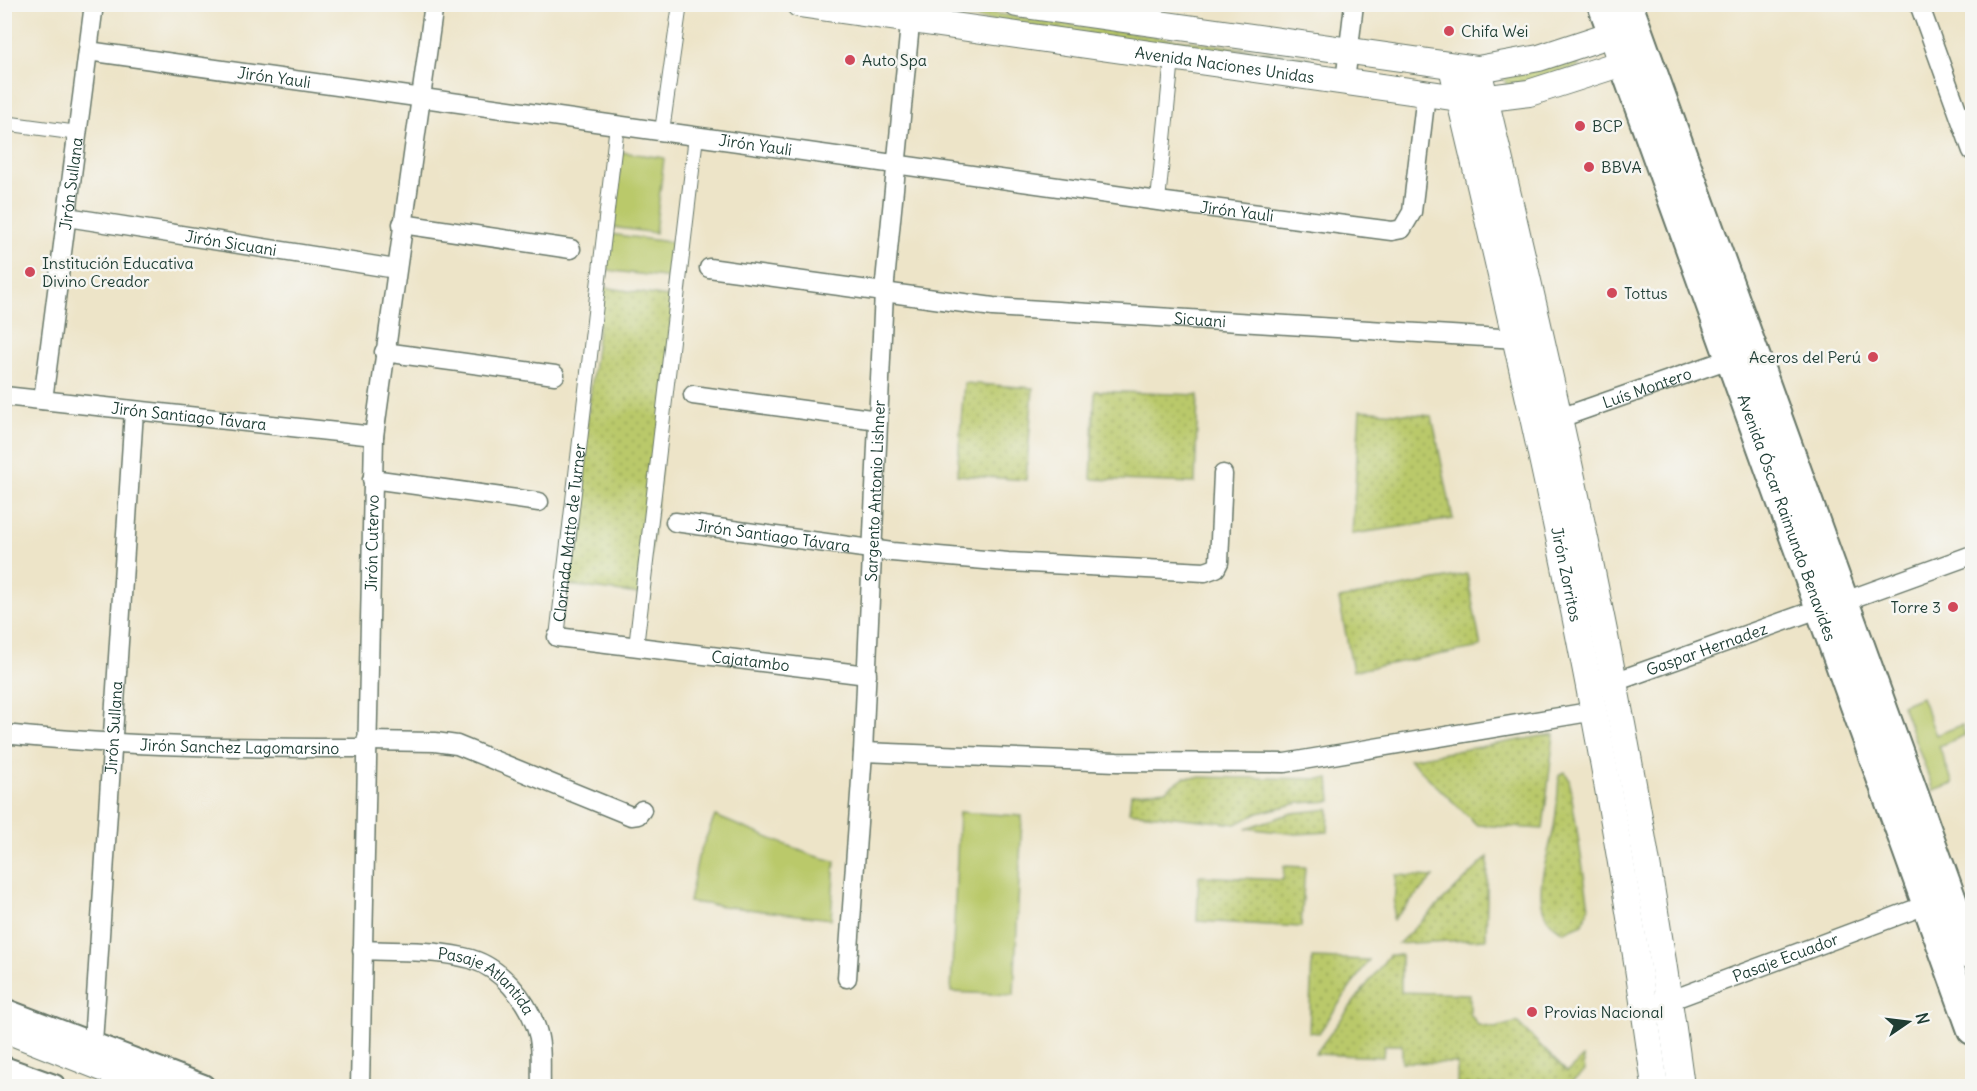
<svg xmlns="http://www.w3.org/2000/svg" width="1977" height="1091" viewBox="0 0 1977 1091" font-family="Delius,sans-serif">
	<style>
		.grass { fill: url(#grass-dots); stroke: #6c8350; stroke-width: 1.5 }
		.green { fill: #bac96b; stroke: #6c8350; stroke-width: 1.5 }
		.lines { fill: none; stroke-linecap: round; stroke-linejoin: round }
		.pedestrian-casing { stroke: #677768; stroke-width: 16 }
		.minor-casing { stroke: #677768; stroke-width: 21 }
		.tertiary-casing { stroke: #677768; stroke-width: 26 }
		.secondary-casing { stroke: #677768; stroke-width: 28 }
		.primary-casing { stroke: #677768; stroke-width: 32 }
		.pedestrian { stroke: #fff; stroke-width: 14 }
		.minor { stroke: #fff; stroke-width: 18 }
		.tertiary { stroke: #fff; stroke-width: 22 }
		.secondary { stroke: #fff; stroke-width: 26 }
		.primary { stroke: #fff; stroke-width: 28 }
		.poi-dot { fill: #d1495b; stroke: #f6f6f2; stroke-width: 2 }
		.labels { text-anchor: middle; stroke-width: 5; stroke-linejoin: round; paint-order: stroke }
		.poi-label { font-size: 16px; fill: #1f3d34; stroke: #f6f6f2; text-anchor: start }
		.street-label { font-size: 16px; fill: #1f3d34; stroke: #f6f6f2 }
	</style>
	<defs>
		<pattern id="grass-dots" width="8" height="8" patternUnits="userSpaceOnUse" patternTransform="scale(1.5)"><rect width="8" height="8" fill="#bac96b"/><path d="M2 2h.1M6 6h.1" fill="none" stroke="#97a459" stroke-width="1.8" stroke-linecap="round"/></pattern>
	</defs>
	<rect width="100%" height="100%" fill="#f6f6f2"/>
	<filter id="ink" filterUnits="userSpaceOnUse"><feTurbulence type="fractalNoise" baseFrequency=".0167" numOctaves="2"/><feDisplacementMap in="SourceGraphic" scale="12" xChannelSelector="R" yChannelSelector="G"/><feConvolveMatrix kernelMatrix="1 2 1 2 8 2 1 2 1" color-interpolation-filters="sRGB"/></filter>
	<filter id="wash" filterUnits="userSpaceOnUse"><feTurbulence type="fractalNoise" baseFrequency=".008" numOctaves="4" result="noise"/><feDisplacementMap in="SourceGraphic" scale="24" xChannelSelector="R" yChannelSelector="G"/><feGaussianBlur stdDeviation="1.35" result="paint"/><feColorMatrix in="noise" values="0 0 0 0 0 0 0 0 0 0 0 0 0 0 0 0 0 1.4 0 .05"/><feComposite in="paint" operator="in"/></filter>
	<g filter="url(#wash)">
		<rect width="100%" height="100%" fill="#ede4c8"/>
		<g class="grass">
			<path d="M935,5L1310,58V59L1241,50L1213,52L933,12Z"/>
			<path d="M1576,58L1579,67L1507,87L1503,75Z"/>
			<path d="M603,287L680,299L646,595L568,585Z"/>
			<path d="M964,383L1033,388L1026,480L957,475Z"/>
			<path d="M1095,391L1198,395L1195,483L1091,479Z"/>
			<path d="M1360,410L1432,416L1453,519L1352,534Z"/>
			<path d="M1467,574L1481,647L1353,671L1339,599Z"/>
			<path d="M1554,734L1543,829L1477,825L1409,759Z"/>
			<path d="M1565,772L1569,779L1589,907L1583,924L1564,932C1523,912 1548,860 1554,827C1557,810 1558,792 1559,775Z"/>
			<path d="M1184,777L1329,779L1331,801L1299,803L1258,813L1236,824L1129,812L1131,794L1166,790Z"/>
			<path d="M1329,809L1328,832L1296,834L1246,828L1292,813Z"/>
			<path d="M1488,857L1486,939L1398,944Z"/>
			<path d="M1284,866L1305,867L1301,927L1197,921L1199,876L1283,880Z"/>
			<path d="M1396,875L1434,877L1393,920Z"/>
			<path d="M1389,955H1401V992L1470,994V1014L1478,1025L1495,1028L1517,1022L1567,1072L1583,1057L1585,1071L1567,1086L1457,1085V1063L1402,1062V1045H1384L1383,1057L1315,1054Z"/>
			<path d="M1312,958L1369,960L1319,1033L1309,1032Z"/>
		</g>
		<g class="green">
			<path d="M621,152L664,158L655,233L612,227Z"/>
			<path d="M610,234L676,243L671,278L606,270Z"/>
			<path d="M1921,697L1936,735L1962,725L1965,735L1939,746L1953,784L1934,791L1902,705Z"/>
			<path d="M959,812L1022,816L1014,995L951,992Z"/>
			<path d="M715,816L811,855L835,861L831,919L689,902L698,857Z"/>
		</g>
	</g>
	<g filter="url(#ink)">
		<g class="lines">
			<g class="pedestrian-casing">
				<g id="pedestrian">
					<path d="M4,123L78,133"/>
					<path d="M662,131L680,4"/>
					<path d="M1158,201L1172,58"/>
					<path id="s1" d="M557,637L617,125"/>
					<path d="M636,647L696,136"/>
				</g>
			</g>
			<g class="minor-casing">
				<g id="minor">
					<path d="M1919,4L1972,151"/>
					<path id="s2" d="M88,51L1158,201L1392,231L1402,229L1412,212L1426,94"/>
					<path d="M1345,82L1354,4"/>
					<path id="s3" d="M67,217L396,269"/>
					<path d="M402,224L571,249"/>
					<path id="s4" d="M709,268L993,307L1517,339"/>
					<path d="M384,352L555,375"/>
					<path d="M693,395L878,420"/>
					<path id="s5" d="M4,396L374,436"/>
					<path id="s6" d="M43,400L94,4"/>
					<path id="s7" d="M1560,418L1732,358"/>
					<path d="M372,479L539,502"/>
					<path id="s8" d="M675,522L892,552L1008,562L1205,572L1216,568L1219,562L1223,474"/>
					<path d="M1845,601L1972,555"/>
					<path id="s9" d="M557,637L867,675"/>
					<path id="s10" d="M1603,686L1821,608"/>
					<path id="s11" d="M4,734C125,747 245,748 366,748"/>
					<path d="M366,741L435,742L457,745L631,816L638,815L642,810"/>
					<path d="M863,752L1117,762L1285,763L1595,711"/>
					<path id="s12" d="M362,950C397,952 437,949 471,959C501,968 526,999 536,1027C543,1046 540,1067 541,1086"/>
					<path id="s13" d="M847,978L863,752L884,292L912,4"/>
					<path id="s14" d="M1658,1005L1926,905"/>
					<path id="s15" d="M93,1043L134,411"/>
					<path id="s16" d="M360,1086L374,436L434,4"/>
				</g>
			</g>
			<g class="tertiary-casing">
				<g id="tertiary">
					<path d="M4,1010L203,1086"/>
					<path d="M4,1068L54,1086"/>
				</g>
			</g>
			<g class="secondary-casing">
				<g id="secondary">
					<path id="s17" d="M799,4L1473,100L1529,93L1641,57"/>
					<path d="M1017,4L1478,69L1539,58L1633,27"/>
					<path id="s18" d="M1452,67C1533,405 1609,742 1655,1086"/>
					<path d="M1478,69C1559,406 1635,743 1681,1086"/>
					<path d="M4,1029L148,1086"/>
				</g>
			</g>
			<g class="primary-casing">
				<g id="primary">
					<path id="s19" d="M1602,4L1972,1030"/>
					<path d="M1628,4L1972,955"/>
				</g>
			</g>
			<use href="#pedestrian" class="pedestrian"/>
			<use href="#minor" class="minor"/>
			<use href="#tertiary" class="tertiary"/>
			<use href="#secondary" class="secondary"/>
			<use href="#primary" class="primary"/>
		</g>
	</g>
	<g class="poi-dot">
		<circle cx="1449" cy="31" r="6"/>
		<circle cx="850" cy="60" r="6"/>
		<circle cx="1580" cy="126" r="6"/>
		<circle cx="1589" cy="167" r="6"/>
		<circle cx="30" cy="272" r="6"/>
		<circle cx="1612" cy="293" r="6"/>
		<circle cx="1873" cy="357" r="6"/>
		<circle cx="1953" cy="607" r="6"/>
		<circle cx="1532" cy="1012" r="6"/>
	</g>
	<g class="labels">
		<g class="poi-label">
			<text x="1461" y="37">Chifa Wei</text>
			<text x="862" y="66">Auto Spa</text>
			<text x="1592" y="132">BCP</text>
			<text x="1601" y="173">BBVA</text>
			<text x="42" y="269">Institución Educativa<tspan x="42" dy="18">Divino Creador</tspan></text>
			<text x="1624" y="299">Tottus</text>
			<text x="1861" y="363" text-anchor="end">Aceros del Perú</text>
			<text x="1941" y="613" text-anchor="end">Torre 3</text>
			<text x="1544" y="1018">Provias Nacional</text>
		</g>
		<g class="street-label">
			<text dy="6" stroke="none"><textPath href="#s17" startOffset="430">Avenida Naciones Unidas</textPath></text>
			<text dy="6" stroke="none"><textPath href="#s2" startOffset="188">Jirón Yauli</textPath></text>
			<text dy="6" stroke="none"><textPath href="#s2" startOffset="674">Jirón Yauli</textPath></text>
			<text dy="6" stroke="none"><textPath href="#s6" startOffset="218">Jirón Sullana</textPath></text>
			<text dy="6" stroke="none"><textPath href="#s2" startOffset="1160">Jirón Yauli</textPath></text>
			<text dy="6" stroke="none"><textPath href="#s3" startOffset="166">Jirón Sicuani</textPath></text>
			<text dy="6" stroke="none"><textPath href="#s4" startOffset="494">Sicuani</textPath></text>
			<text dy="6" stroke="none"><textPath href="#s7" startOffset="92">Luís Montero</textPath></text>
			<text dy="6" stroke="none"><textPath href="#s5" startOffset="186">Jirón Santiago Távara</textPath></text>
			<text dy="6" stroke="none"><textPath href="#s13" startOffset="488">Sargento Antonio Lishner</textPath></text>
			<text dy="6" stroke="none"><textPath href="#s19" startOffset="546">Avenida Óscar Raimundo Benavides</textPath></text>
			<text dy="6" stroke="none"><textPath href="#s1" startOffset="105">Clorinda Matto de Turner</textPath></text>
			<text dy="6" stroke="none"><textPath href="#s8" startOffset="99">Jirón Santiago Távara</textPath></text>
			<text dy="6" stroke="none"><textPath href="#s16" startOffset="543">Jirón Cutervo</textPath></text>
			<text dy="6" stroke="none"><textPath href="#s18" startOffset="520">Jirón Zorritos</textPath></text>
			<text dy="6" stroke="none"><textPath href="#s10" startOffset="110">Gaspar Hernadez</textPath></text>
			<text dy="6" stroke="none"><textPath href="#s9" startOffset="195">Cajatambo</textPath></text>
			<text dy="6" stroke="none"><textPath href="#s15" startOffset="316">Jirón Sullana</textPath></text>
			<text dy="6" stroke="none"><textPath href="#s11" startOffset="236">Jirón Sanchez Lagomarsino</textPath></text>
			<text dy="6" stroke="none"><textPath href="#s14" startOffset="136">Pasaje Ecuador</textPath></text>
			<text dy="6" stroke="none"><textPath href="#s12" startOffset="134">Pasaje Atlantida</textPath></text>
		</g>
	</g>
	<rect width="1977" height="1091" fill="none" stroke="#f6f6f2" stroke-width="24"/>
	<g transform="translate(1908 1022) rotate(76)" stroke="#f6f6f2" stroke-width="4.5" paint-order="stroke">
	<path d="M0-4.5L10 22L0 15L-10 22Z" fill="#1f3d34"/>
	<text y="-9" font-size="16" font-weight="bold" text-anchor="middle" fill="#1f3d34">N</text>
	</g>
</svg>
